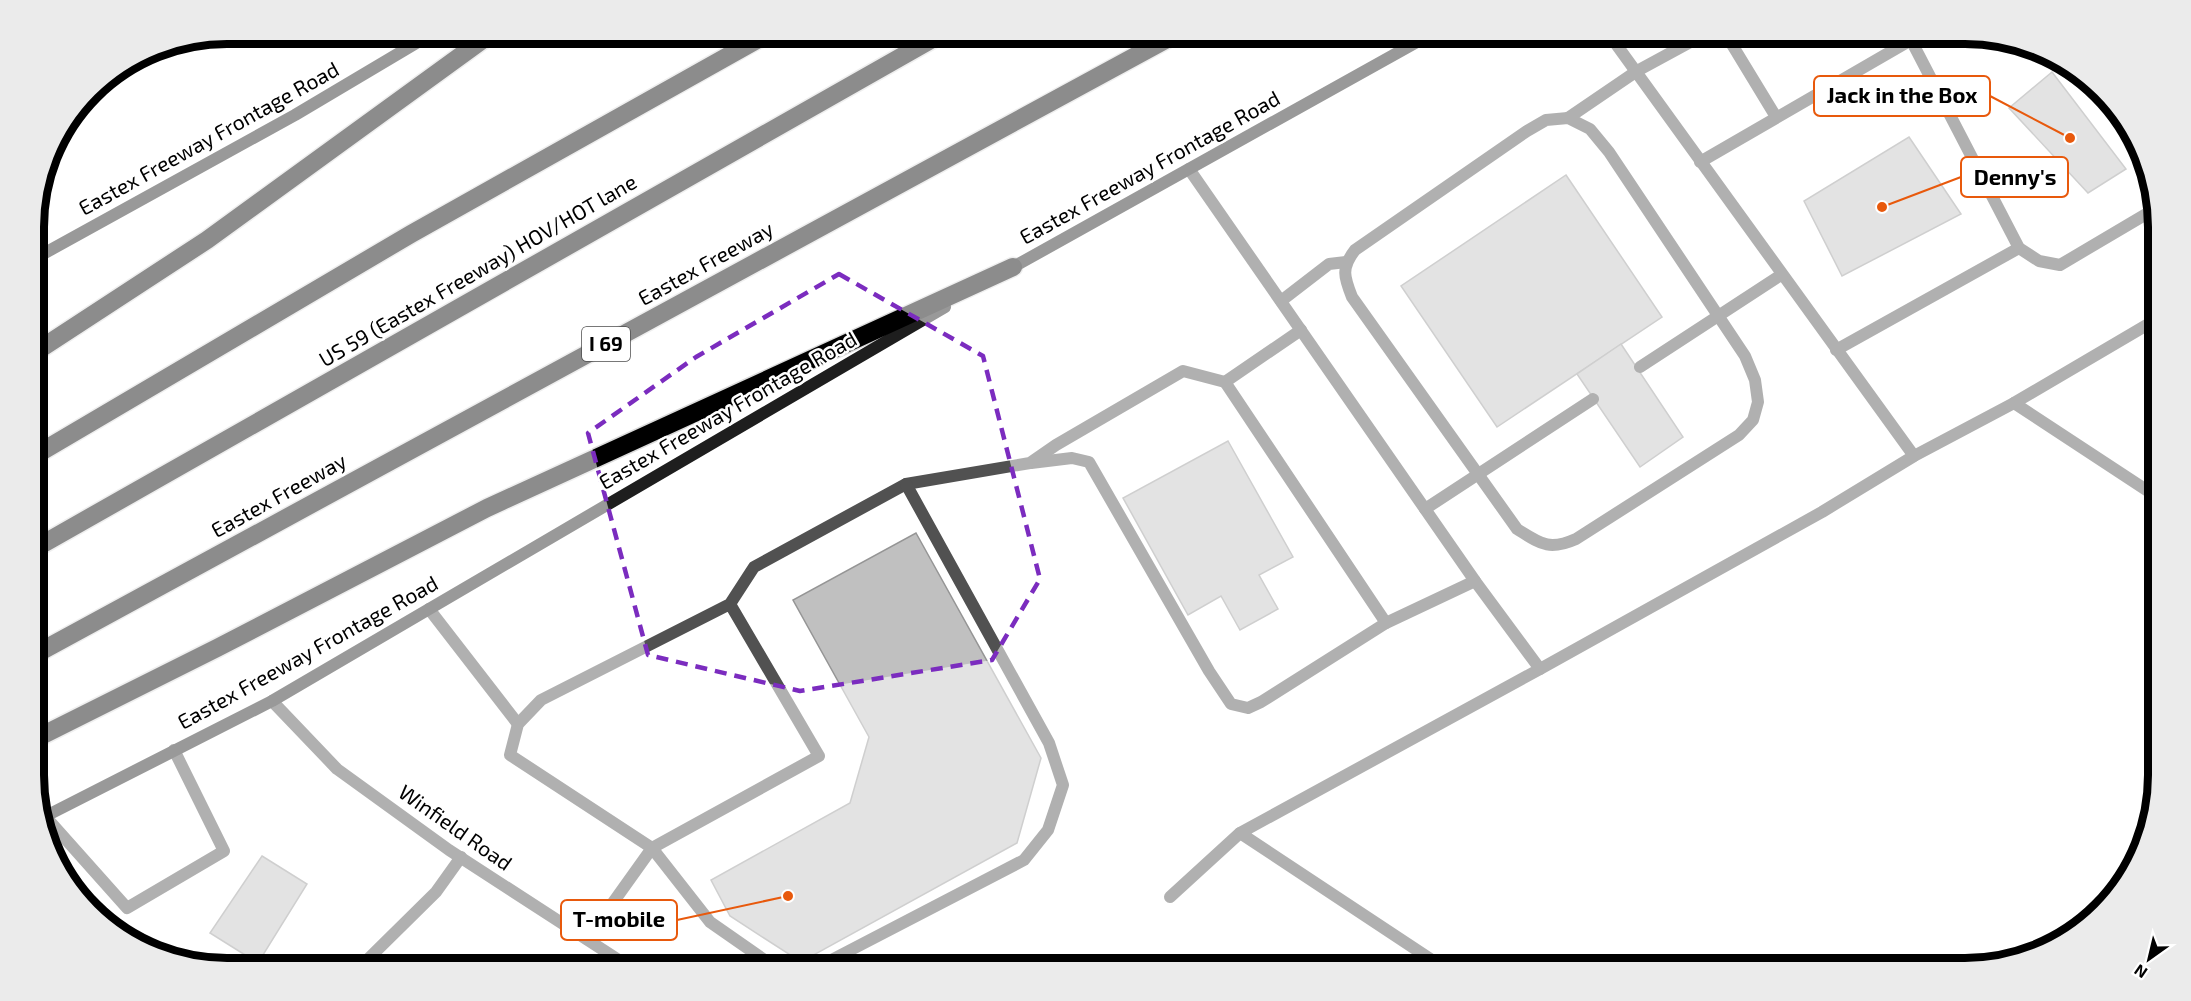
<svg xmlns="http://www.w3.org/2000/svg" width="2191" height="1001" viewBox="0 0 2191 1001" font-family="'Exo 2',sans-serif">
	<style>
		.building { fill: #c0c0c0; stroke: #959595; stroke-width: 1.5 }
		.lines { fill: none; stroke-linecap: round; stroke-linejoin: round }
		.motorway-casing { stroke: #dbdbdb; stroke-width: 21 }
		.service { stroke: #515151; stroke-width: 12 }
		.minor { stroke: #515151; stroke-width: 12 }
		.secondary { stroke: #1e1e1e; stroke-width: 12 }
		.motorway { stroke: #000; stroke-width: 18 }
		.marked { fill: none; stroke: #7b2cbf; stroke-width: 4.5; stroke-dasharray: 12 8; stroke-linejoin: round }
		.labels { text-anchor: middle; stroke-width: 5; stroke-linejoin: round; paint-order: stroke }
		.shield { fill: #fff; stroke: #4c4c4c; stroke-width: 1.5 }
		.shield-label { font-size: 20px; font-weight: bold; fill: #000 }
		.street-label { font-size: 21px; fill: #000; stroke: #fff }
		.rim { fill: none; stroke: #000; stroke-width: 8 }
		.leader { fill: none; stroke: #e8590c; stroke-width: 2 }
		.callout-dot { fill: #e8590c; stroke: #fff; stroke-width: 2 }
		.callout { fill: #fff; stroke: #e8590c; stroke-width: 2 }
		.callout-label { font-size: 22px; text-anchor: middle; font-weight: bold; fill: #000 }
	</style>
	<rect width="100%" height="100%" fill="#fff"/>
	<g class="building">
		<path d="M2052,72L2126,169L2088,193L2009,108Z"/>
		<path d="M1909,137L1961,214L1842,276L1804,201Z"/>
		<path d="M1566,175L1662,317L1497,427L1401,286Z"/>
		<path d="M1621,344L1683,437L1640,467L1577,374Z"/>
		<path d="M1228,441L1293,557L1259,575L1278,609L1240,630L1221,596L1188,615L1123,498Z"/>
		<path d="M916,533L1041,758L1017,843L801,962L730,916L711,880L850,803L869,737L793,600Z"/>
		<path d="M262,856L307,884L258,963L210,933Z"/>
	</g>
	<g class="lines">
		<g class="motorway-casing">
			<g id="motorway">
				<path d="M34,353L207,240L492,33"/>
				<path d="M34,456L411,234L769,33"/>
				<path d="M34,549L943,33"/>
				<path d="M34,655L1178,33"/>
				<path d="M35,739L217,648L487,508L1013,267"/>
			</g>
		</g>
		<g class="service">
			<path d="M1608,33L1914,456"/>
			<path d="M1725,33L1776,117"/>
			<path d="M1911,40L2019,248L2039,261L2060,265L2148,213L2156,203"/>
			<path d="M2101,95L2125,126"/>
			<path d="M1568,118L1590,129L1609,152L1745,356L1755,380L1758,402L1753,420L1739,435L1576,539C1549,551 1541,544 1517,529L1352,297C1344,277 1341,268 1355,250L1527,131L1546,120Z"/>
			<path d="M1568,118L1637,71L1707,33"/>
			<path d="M1700,162L1923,33"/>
			<path d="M1189,169L1475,581L1540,669L1240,833L1444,968"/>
			<path d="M1281,301L1329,264L1346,262"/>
			<path d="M1301,330L1225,382L1386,623L1475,581"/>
			<path d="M1836,350L2019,248"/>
			<path d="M1640,367L1781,275"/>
			<path d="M2014,403L2157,497"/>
			<path d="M1031,463L1072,458L1089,462L1209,671L1231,704L1248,708L1261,702L1386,623"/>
			<path d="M1425,509L1593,399"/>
			<path d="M730,604L541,700L518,724L510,755L652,848L819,756L730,604L754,567L906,484L1030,463L1056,445L1183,371L1225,382"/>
			<path d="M429,609L518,724"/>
			<path d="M1540,669L1822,512L1914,456L2014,403L2157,319"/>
			<path d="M45,816L127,908L224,851L174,750"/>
			<path d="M1170,897L1240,833"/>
			<path d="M587,939L652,848L710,922L776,968"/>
			<path d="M359,968L436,892L461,857"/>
			<path d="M816,968L1024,860L1048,830L1063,785L1049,743L906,484"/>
		</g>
		<path class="minor" d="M272,701L337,769L449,850L631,968"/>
		<g class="secondary">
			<path d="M34,259L295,115L433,33"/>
			<path d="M1006,271L1433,33"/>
			<path d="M42,818L272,701L945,307"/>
		</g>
		<use href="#motorway" class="motorway"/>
	</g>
	<path d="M0 0H2191V1001H0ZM839,274L983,356L1040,579L992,660L800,691L648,655L588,433L696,357Z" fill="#fff" fill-opacity=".55" fill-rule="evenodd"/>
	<path class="marked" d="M839,274L983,356L1040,579L992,660L800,691L648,655L588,433L696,357Z"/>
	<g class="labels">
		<rect class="shield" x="582" y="327" width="48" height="34" rx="4.5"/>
		<g class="shield-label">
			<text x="606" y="351">I 69</text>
		</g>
		<g class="street-label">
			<text transform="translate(209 139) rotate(-29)" y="7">Eastex Freeway Frontage Road</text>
			<text transform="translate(1150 168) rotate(-29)" y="7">Eastex Freeway Frontage Road</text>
			<text transform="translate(706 264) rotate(-29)" y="7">Eastex Freeway</text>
			<text transform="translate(478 271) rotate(-30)" y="7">US 59 (Eastex Freeway) HOV/HOT lane</text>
			<text transform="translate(728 411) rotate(-30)" y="7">Eastex Freeway Frontage Road</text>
			<text transform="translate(279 496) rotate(-29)" y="7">Eastex Freeway</text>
			<text transform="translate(308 653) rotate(-29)" y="7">Eastex Freeway Frontage Road</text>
			<text transform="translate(455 828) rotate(35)" y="7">Winfield Road</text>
		</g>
	</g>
	<path d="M0 0H2191V1001H0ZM227 44H1965A183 183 0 0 1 2148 227V775A183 183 0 0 1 1965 958H227A183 183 0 0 1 44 775V227A183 183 0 0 1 227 44Z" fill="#ebebeb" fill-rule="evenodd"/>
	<path class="rim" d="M227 44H1965A183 183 0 0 1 2148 227V775A183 183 0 0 1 1965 958H227A183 183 0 0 1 44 775V227A183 183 0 0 1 227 44Z"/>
	<path class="leader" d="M2070 138L1990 96M1882 207L1961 177M788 896L677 920"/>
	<g class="callout-dot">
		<circle cx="2070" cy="138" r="6"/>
		<circle cx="1882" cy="207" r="6"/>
		<circle cx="788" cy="896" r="6"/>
	</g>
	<g class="callout">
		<rect x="1814" y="76" width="176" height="40" rx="6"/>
		<rect x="1961" y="157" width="107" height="40" rx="6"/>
		<rect x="561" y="900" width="116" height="40" rx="6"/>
	</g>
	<g class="callout-label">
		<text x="1902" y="103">Jack in the Box</text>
		<text x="2015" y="185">Denny's</text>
		<text x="619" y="927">T-mobile</text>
	</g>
	<g transform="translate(2149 959) rotate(214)" stroke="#ffffff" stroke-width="4.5" paint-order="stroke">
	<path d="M0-4.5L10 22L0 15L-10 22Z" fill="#000000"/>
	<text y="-9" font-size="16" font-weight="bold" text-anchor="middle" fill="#000000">N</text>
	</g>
</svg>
